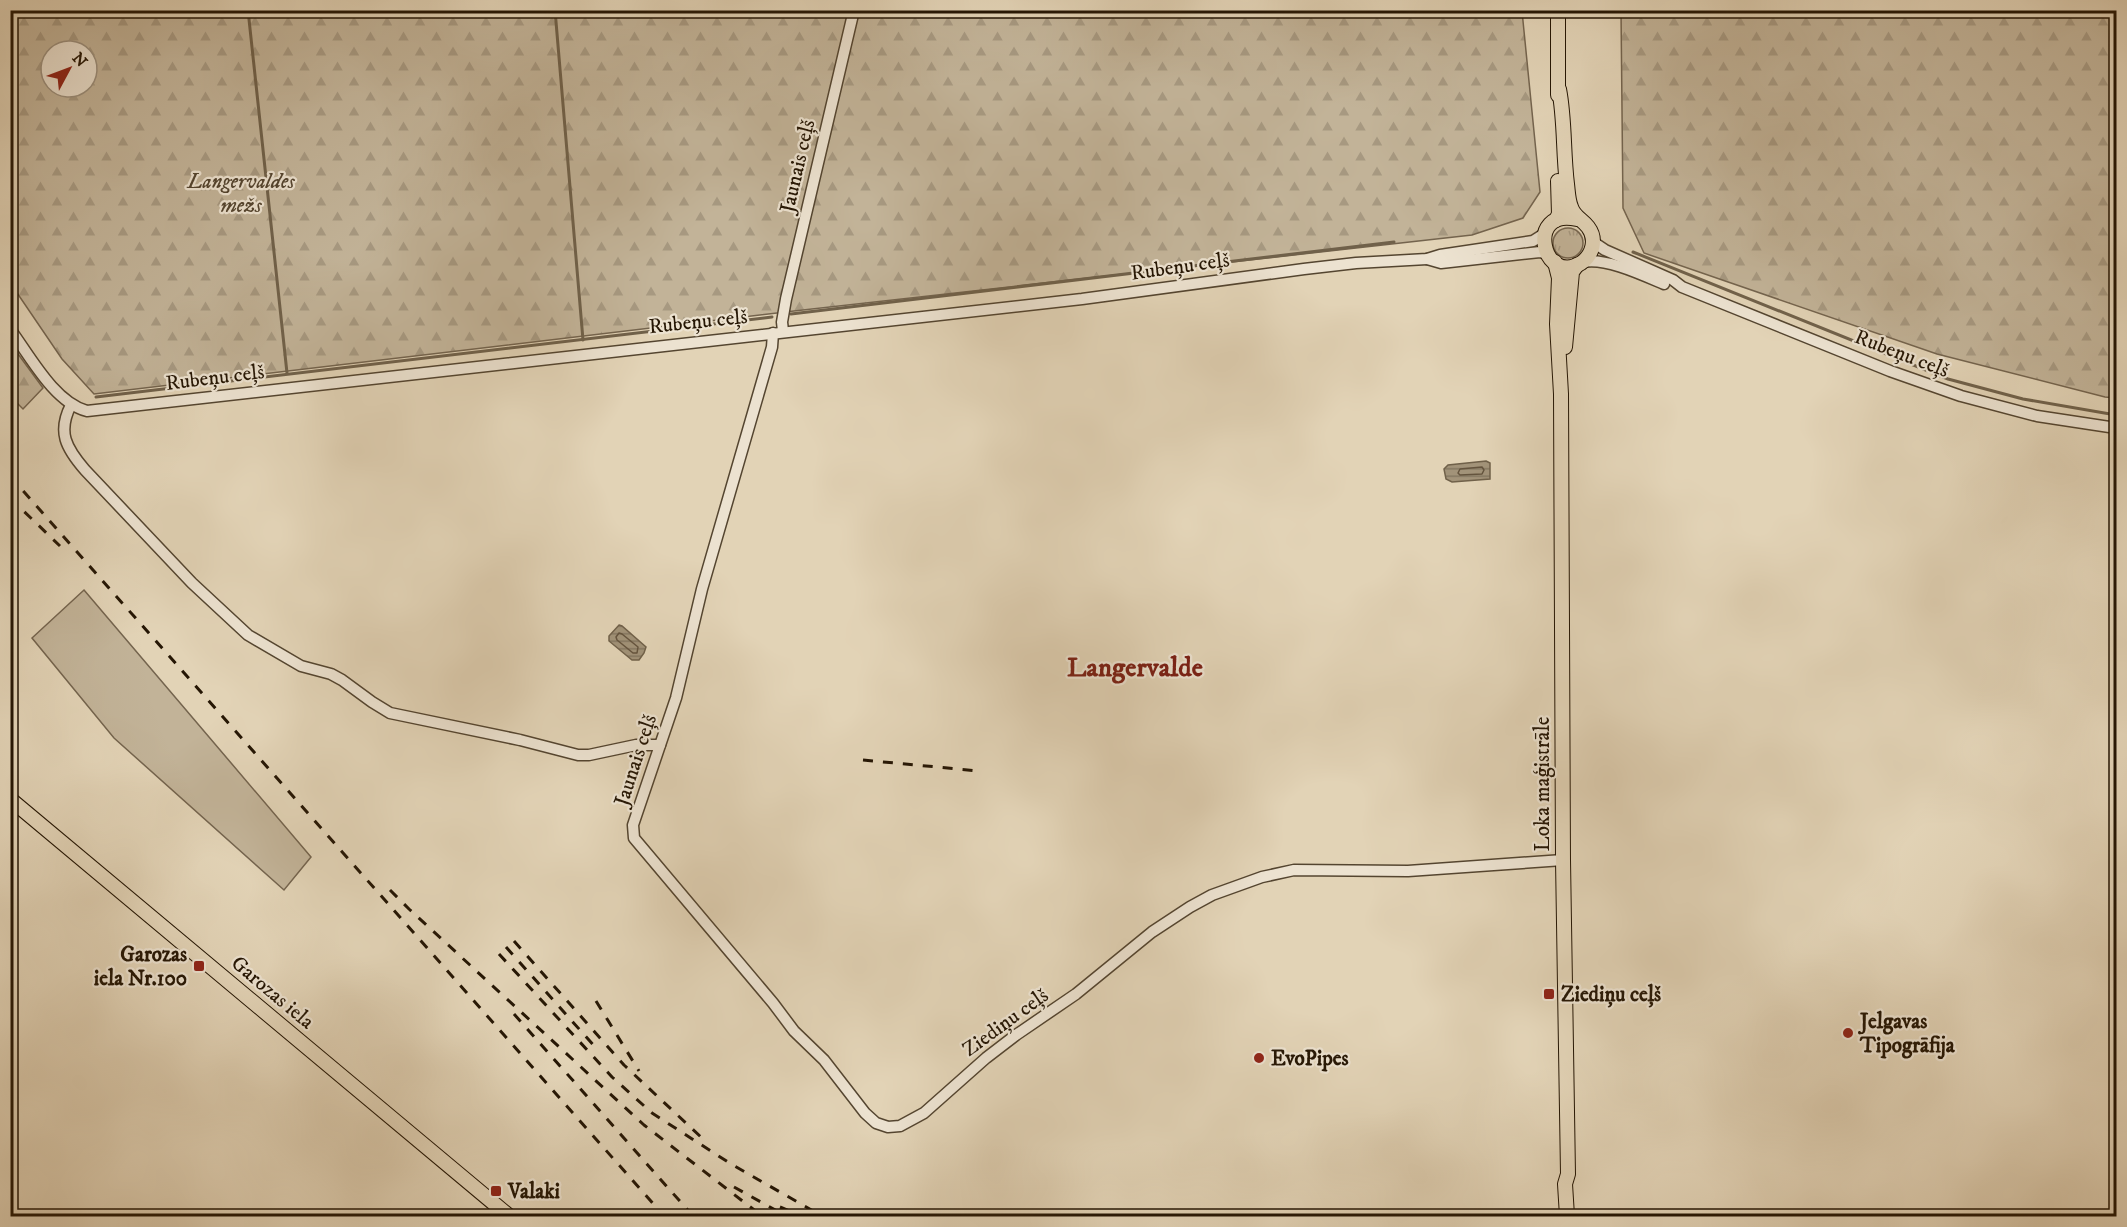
<svg xmlns="http://www.w3.org/2000/svg" width="2127" height="1227" viewBox="0 0 2127 1227" font-family="'IM FELL DW Pica',serif">
	<style>
		.grass { fill: url(#grass-tufts); stroke: #74644e; stroke-width: 1.5 }
		.forest { fill: url(#forest-firs); stroke: #74644e; stroke-width: 1.5; fill-rule: evenodd }
		.garden { fill: #c2b398; stroke: #74644e; stroke-width: 1.5 }
		.water { fill: url(#water-rules); stroke: #70614a; stroke-width: 1.5 }
		.lines { fill: none; stroke-linecap: round; stroke-linejoin: round }
		.shore { stroke: #64543e; stroke-width: 1.5 }
		.stream { stroke: #70614a; stroke-width: 3 }
		.minor-casing { stroke: #544530; stroke-width: 13 }
		.major-casing { stroke: #251604; stroke-width: 16 }
		.minor { stroke: #ece2d0; stroke-width: 10 }
		.major { stroke: #e2d3b6; stroke-width: 14 }
		.rail { stroke: #251604; stroke-width: 3; stroke-dasharray: 10 10; stroke-linecap: butt }
		.poi-dot { fill: #8f2418; stroke: #ece2d0; stroke-width: 2 }
		.labels { text-anchor: middle; stroke-width: 4.5; stroke-linejoin: round; paint-order: stroke }
		.street-label { font-size: 21px; fill: #251604; stroke: #ece2d0 }
		.park-label { font-size: 21px; font-style: italic; fill: #544530; stroke: #ece2d0 }
		.poi-label { font-size: 21px; font-weight: bold; fill: #251604; stroke: #ece2d0; text-anchor: start }
		.district-label { font-size: 27px; font-weight: bold; fill: #7a1f14; stroke: #ece2d0 }
	</style>
	<defs>
		<pattern id="grass-tufts" width="24" height="20" patternUnits="userSpaceOnUse" patternTransform="scale(1.5)"><rect width="24" height="20" fill="#c2b398"/><path d="M3 7l-1-3M5 7V3M7 7l1-3M15 17l-1-3M17 17v-4M19 17l1-3" fill="none" stroke="#a79981"/></pattern>
		<pattern id="forest-firs" width="22" height="20" patternUnits="userSpaceOnUse" patternTransform="scale(1.5)"><rect width="22" height="20" fill="#c2b398"/><path d="M5 1l3.5 6h-7zM16 11l3.5 6h-7z" fill="#a79981"/></pattern>
		<pattern id="water-rules" width="6" height="5" patternUnits="userSpaceOnUse" patternTransform="scale(1.5)"><rect width="6" height="5" fill="#a29379"/><path d="M0 2.5h6" fill="none" stroke="#847761"/></pattern>
	</defs>
	<rect width="100%" height="100%" fill="#e2d3b6"/>
	<filter id="stains"><feTurbulence type="fractalNoise" baseFrequency=".00333" numOctaves="4"/><feColorMatrix values="0 0 0 0 .2 0 0 0 0 .09 0 0 0 0 .02 0 0 0 .5 -.17"/></filter>
	<radialGradient id="worn" r=".72"><stop offset=".6" stop-color="#630" stop-opacity="0"/><stop offset="1" stop-color="#630" stop-opacity=".3"/></radialGradient>
	<circle class="grass" cx="1568" cy="243" r="15"/>
	<g class="forest">
		<path d="M10,11H1522L1540,192L1523,218L1472,235L794,311L94,394L62,359L11,284ZM51,51H87V87H51Z"/>
		<path d="M1621,11H2116V398L2105,397L1937,354L1644,253L1623,208Z"/>
		<path d="M10,343L43,388L23,409L11,397Z"/>
	</g>
	<path class="garden" d="M84,590L311,857L284,890L114,738L32,638Z"/>
	<g class="water">
		<path d="M1486,461L1490,463V479L1452,482L1446,479L1444,469L1448,465Z"/>
		<path d="M619,625L622,626L646,647L644,653L639,660H632L609,641V636Z"/>
	</g>
	<g class="lines">
		<g class="shore">
			<path d="M1482,467L1484,470L1482,474L1460,475L1458,473L1460,469Z"/>
			<path d="M619,633L622,634L638,647L637,653H633L617,640L616,637Z"/>
		</g>
		<g class="stream">
			<path d="M248,10L287,373"/>
			<path d="M555,10L583,340"/>
			<path d="M1633,252L1948,379L2023,399L2116,415"/>
			<path d="M791,314L1394,242"/>
			<path d="M96,397L772,317"/>
		</g>
		<g class="minor-casing">
			<g id="minor">
				<path d="M1593,242L1605,250L1673,280L1682,287L1890,371L1961,396L2037,416L2116,428"/>
				<path d="M1427,259L1441,263L1540,252L1547,254"/>
				<path d="M1583,262C1605,257 1643,275 1664,284"/>
				<path d="M10,329C30,356 54,402 87,411L1082,299L1304,269L1356,263L1427,259L1440,255L1533,241L1544,234"/>
				<path d="M783,331L782,322L786,299L854,10"/>
				<path d="M773,333L772,347L702,589L676,698L633,825L634,838L773,1003L794,1031L824,1060L865,1113L876,1123L888,1127L900,1126L924,1113L986,1058L1016,1035L1076,994L1152,932L1190,907L1212,895L1262,877L1294,870L1408,871L1563,860"/>
				<path d="M71,405C57,432 66,448 85,470L192,583L248,635L301,666L331,674L342,680L372,702L390,713L520,740L578,755H589L636,745H660"/>
			</g>
		</g>
		<g class="major-casing">
			<g id="major">
				<path d="M1559,89C1565,120 1563,152 1567,184C1568,192 1568,200 1571,207C1574,217 1582,219 1588,227C1597,239 1593,255 1581,263C1543,287 1524,207 1577,219"/>
				<path d="M1558,95V10"/>
				<path d="M1556,220L1559,214L1558,181"/>
				<path d="M1555,262L1559,278L1557,324L1561,394L1563,860L1568,1174L1565,1184L1567,1216"/>
				<path d="M1565,347L1572,272L1577,265"/>
				<path d="M10,799L509,1216"/>
			</g>
		</g>
		<use href="#minor" class="minor"/>
		<use href="#major" class="major"/>
		<g class="rail">
			<path d="M10,476L664,1216"/>
			<path d="M10,498L60,546"/>
			<path d="M863,760L979,771"/>
			<path d="M390,890L409,909L644,1125L762,1216"/>
			<path d="M514,941L624,1065L702,1138"/>
			<path d="M506,947L596,1048"/>
			<path d="M499,954L612,1077L652,1113L731,1164L822,1216"/>
			<path d="M596,1001L639,1071"/>
			<path d="M514,1014L693,1216"/>
			<path d="M734,1187L786,1216"/>
			<path d="M780,1207L801,1216"/>
		</g>
	</g>
	<g class="poi-dot">
		<rect x="193" y="960" width="12" height="12" rx="3"/>
		<rect x="1543" y="988" width="12" height="12" rx="3"/>
		<circle cx="1848" cy="1033" r="6"/>
		<circle cx="1259" cy="1058" r="6"/>
		<rect x="490" y="1185" width="12" height="12" rx="3"/>
	</g>
	<g class="labels">
		<g class="street-label">
			<text transform="translate(797 166) rotate(-77)" y="7">Jaunais ceļš</text>
			<text transform="translate(1180 266) rotate(-8)" y="7">Rubeņu ceļš</text>
			<text transform="translate(698 321) rotate(-6)" y="7">Rubeņu ceļš</text>
			<text transform="translate(1902 353) rotate(21)" y="7">Rubeņu ceļš</text>
			<text transform="translate(215 377) rotate(-7)" y="7">Rubeņu ceļš</text>
			<text transform="translate(635 760) rotate(-72)" y="7">Jaunais ceļš</text>
			<text transform="translate(1542 784) rotate(-90)" y="7">Loka maģistrāle</text>
			<text transform="translate(273 992) rotate(40)" y="7">Garozas iela</text>
			<text transform="translate(1005 1022) rotate(-36)" y="7">Ziediņu ceļš</text>
		</g>
		<g class="park-label">
			<text x="241" y="188">Langervaldes<tspan x="241" dy="24">mežs</tspan></text>
		</g>
		<g class="poi-label">
			<text x="187" y="961" text-anchor="end">Garozas<tspan x="187" dy="24">iela Nr.100</tspan></text>
			<text x="1561" y="1001">Ziediņu ceļš</text>
			<text x="1860" y="1028">Jelgavas<tspan x="1860" dy="24">Tipogrāfija</tspan></text>
			<text x="1271" y="1065">EvoPipes</text>
			<text x="508" y="1198">Valaki</text>
		</g>
		<g class="district-label">
			<text x="1135" y="676">Langervalde</text>
		</g>
	</g>
	<rect width="2127" height="1227" fill="none" stroke="#e2d3b6" stroke-width="36"/>
	<rect x="12" y="12" width="2103" height="1203" fill="none" stroke="#251604" stroke-width="3"/>
	<rect x="18" y="18" width="2091" height="1191" fill="none" stroke="#251604" stroke-width="1.5"/>
	<g transform="translate(69 69) rotate(49)"><circle r="28" fill="#ece2d0" stroke="#9c907e" stroke-width="1.5"/>
	<path d="M0-4.5L10 22L0 15L-10 22Z" fill="#8f2418"/>
	<text y="-9" font-size="16" font-weight="bold" text-anchor="middle" fill="#251604">N</text>
	</g>
	<rect width="100%" height="100%" filter="url(#stains)"/>
	<rect width="100%" height="100%" fill="url(#worn)"/>
</svg>
